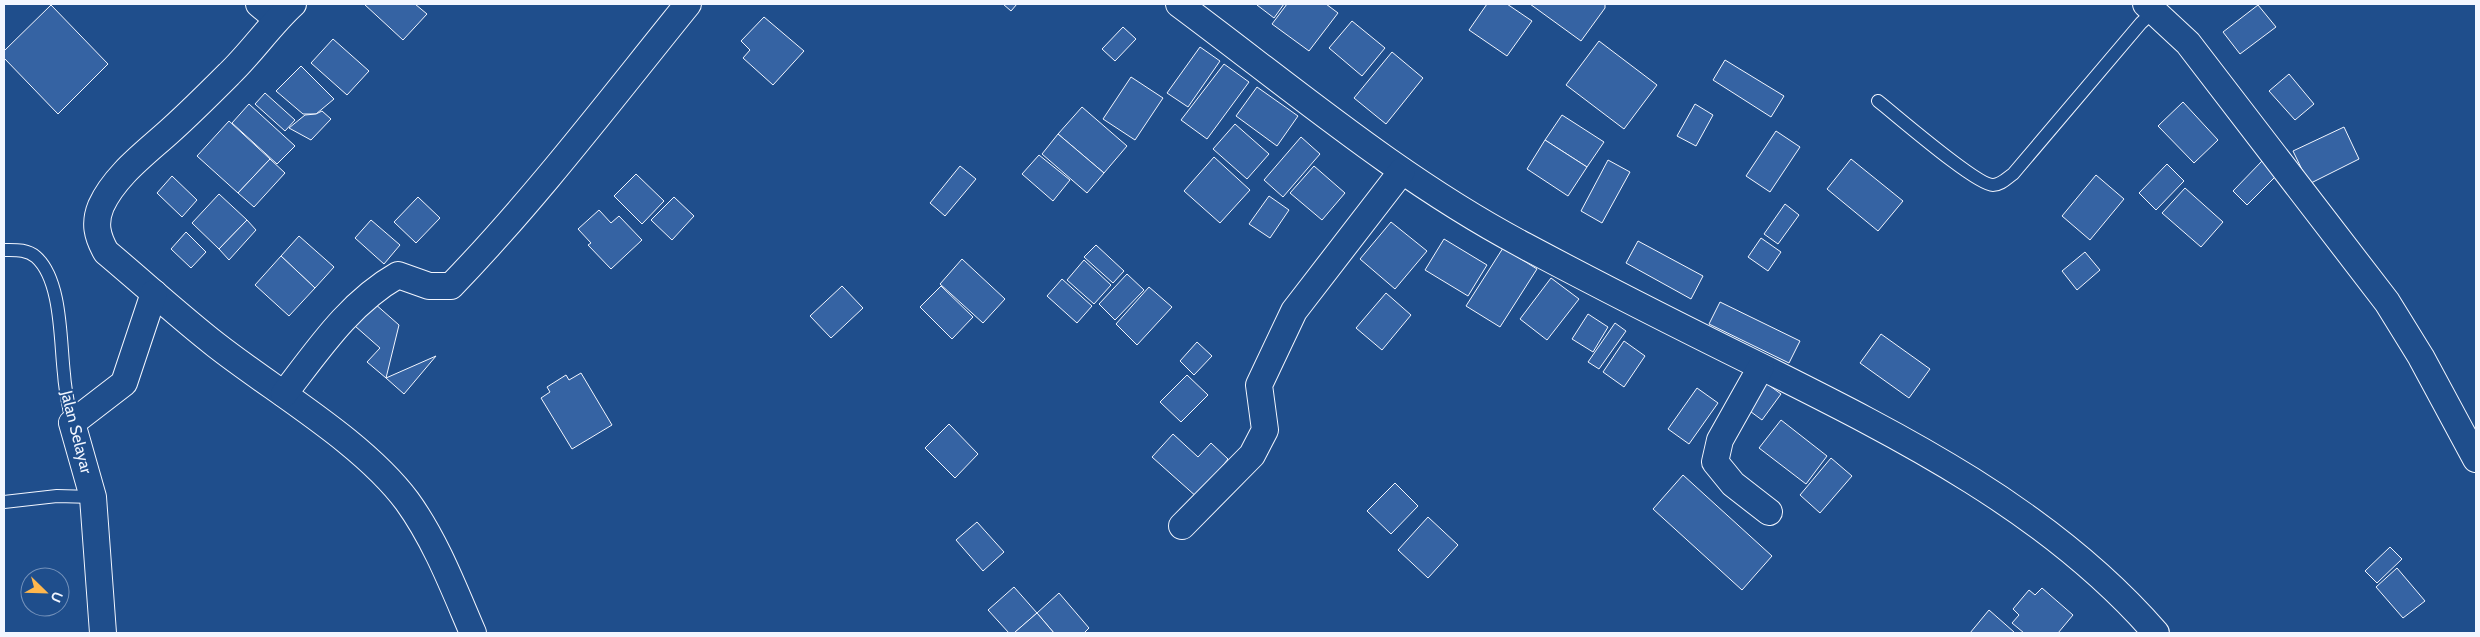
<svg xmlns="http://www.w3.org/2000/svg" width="2480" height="637" viewBox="0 0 2480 637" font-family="Cabin,sans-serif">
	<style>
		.building { fill: #3563a3; stroke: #f2f6ff }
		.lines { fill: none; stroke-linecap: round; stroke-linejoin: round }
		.lane-casing { stroke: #f2f6ff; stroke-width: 14 }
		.street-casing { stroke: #f2f6ff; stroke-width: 28 }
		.lane { stroke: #1f4e8c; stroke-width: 12 }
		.street { stroke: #1f4e8c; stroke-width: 26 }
		.labels { text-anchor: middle; stroke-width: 4; stroke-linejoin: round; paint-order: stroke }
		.street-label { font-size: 16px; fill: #f2f6ff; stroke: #1f4e8c }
	</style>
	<rect width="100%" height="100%" fill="#1f4e8c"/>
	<g class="building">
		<path d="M364,4H415L427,14L403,40Z"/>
		<path d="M1003,4H1017L1011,11Z"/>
		<path d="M1258,4H1284L1274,18L1257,5Z"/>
		<path d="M1287,4H1326L1338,13L1309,51L1272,24Z"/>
		<path d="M1487,4H1507L1532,21L1507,56L1469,30Z"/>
		<path d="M1530,4H1605V8L1581,41Z"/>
		<path d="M51,5L108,64L58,114L4,58V51Z"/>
		<path d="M2258,5L2276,27L2240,54L2223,32Z"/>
		<path d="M764,17L804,51L773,85L743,58L750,50L741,41Z"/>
		<path d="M1352,21L1385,48L1362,76L1329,48Z"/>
		<path d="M1123,27L1136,39L1115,61L1102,49Z"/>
		<path d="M333,39L369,71L347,95L311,63Z"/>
		<path d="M1599,41L1657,85L1624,129L1566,85Z"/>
		<path d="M1200,47L1220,61L1188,107L1167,93Z"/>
		<path d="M1392,52L1423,78L1386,124L1354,98Z"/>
		<path d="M1725,60L1784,96L1771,117L1713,80Z"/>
		<path d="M1224,64L1249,82L1207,139L1181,120Z"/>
		<path d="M301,66L334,99L316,114H303L276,91Z"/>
		<path d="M2289,74L2314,104L2295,120L2269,91Z"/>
		<path d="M1131,77L1163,98L1135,140L1103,119Z"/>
		<path d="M1257,87L1298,116L1277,146L1236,116Z"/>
		<path d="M265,93L295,120L285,131L255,104Z"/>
		<path d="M2183,102L2218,140L2194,163L2158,126Z"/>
		<path d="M249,104L295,146L277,164L232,123Z"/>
		<path d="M1695,104L1713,115L1696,146L1677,136Z"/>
		<path d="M1082,107L1127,146L1104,173L1058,134Z"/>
		<path d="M322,111L331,119L311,140L289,128L305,115L316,114Z"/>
		<path d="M1562,115L1604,142L1587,167L1545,140Z"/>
		<path d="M229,121L270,159L238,193L197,156Z"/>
		<path d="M1235,124L1269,154L1247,179L1213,149Z"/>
		<path d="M2344,127L2359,159L2309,184L2293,151Z"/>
		<path d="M1776,131L1800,147L1770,192L1746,176Z"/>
		<path d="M1058,134L1104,173L1087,193L1042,154Z"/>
		<path d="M1301,137L1320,154L1283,197L1264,180Z"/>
		<path d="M1545,140L1587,167L1568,196L1527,169Z"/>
		<path d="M1039,155L1070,180L1053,201L1022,174Z"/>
		<path d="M1214,157L1250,190L1220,223L1184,191Z"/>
		<path d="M270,159L285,173L254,207L238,193Z"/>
		<path d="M1851,159L1903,201L1878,231L1827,189Z"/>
		<path d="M1608,160L1630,172L1602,223L1581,211Z"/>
		<path d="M2263,160L2277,175L2247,205L2233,191Z"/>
		<path d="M2167,164L2184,181L2156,210L2139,193Z"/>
		<path d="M960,166L976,179L945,216L930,203Z"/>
		<path d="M1314,166L1345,193L1322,220L1290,193Z"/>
		<path d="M636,174L664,201L642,224L614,196Z"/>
		<path d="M2096,175L2124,199L2090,240L2062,216Z"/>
		<path d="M172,176L197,200L182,217L157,193Z"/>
		<path d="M2185,188L2223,222L2201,247L2162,213Z"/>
		<path d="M219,194L247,220L219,249L192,223Z"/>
		<path d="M1269,196L1289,210L1270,238L1249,224Z"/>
		<path d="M418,197L440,218L416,243L394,222Z"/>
		<path d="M674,197L694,216L672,240L651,220Z"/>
		<path d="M1785,204L1799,215L1778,244L1764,234Z"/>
		<path d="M599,210L611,223L619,216L642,240L611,269L588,245L591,243L578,229Z"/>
		<path d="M247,220L256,230L229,260L219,249Z"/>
		<path d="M371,220L400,245L384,264L355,238Z"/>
		<path d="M1391,222L1427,251L1395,289L1360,259Z"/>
		<path d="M186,232L206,252L191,268L171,249Z"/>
		<path d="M299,236L334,267L315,288L281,256Z"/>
		<path d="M1761,238L1781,252L1768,271L1748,257Z"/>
		<path d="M1444,239L1487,265L1468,296L1425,270Z"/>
		<path d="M1638,241L1703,276L1691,299L1626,263Z"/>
		<path d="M1096,245L1124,271L1113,283L1084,257Z"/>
		<path d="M1503,248L1537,269L1500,327L1466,306Z"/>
		<path d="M2085,252L2100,270L2077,290L2062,271Z"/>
		<path d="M281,256L315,288L289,316L255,285Z"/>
		<path d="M962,259L1005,299L983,323L940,284Z"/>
		<path d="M1084,260L1111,285L1094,304L1067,280Z"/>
		<path d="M1127,274L1144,290L1115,320L1099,304Z"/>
		<path d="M1551,278L1579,299L1547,340L1520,319Z"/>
		<path d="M1062,279L1092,306L1077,323L1047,296Z"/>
		<path d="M842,286L863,308L831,338L810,316Z"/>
		<path d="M941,286L973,317L952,339L920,307Z"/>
		<path d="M1149,287L1172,307L1137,345L1116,324Z"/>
		<path d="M1386,293L1411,315L1382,350L1356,328Z"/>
		<path d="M1720,302L1800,341L1789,363L1709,324Z"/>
		<path d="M374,303L399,325L386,378L367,362L380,348L355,326Z"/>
		<path d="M1588,314L1608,327L1593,352L1572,339Z"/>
		<path d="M1615,323L1626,331L1599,369L1588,362Z"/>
		<path d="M1881,334L1930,369L1909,398L1860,363Z"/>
		<path d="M1624,341L1645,356L1624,387L1603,372Z"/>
		<path d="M1197,342L1212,356L1194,375L1180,361Z"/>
		<path d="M436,356L404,394L386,378Z"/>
		<path d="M581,373L612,425L572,449L541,398L550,392L547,387L566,375L569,380Z"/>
		<path d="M1187,375L1208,395L1181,422L1160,402Z"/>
		<path d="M1766,383L1781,394L1762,420L1747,409Z"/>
		<path d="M1697,388L1718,403L1689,444L1668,429Z"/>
		<path d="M1781,420L1827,456L1806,484L1759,448Z"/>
		<path d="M949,424L978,454L955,478L925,448Z"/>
		<path d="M1173,434L1198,457L1211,443L1228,459L1198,498L1152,457Z"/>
		<path d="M1831,458L1852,476L1820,513L1800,495Z"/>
		<path d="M1683,475L1772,556L1742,590L1653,509Z"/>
		<path d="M1395,483L1418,506L1391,534L1367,511Z"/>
		<path d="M1428,517L1458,545L1428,578L1398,550Z"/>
		<path d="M977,522L1004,552L983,571L956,540Z"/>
		<path d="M2390,547L2402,559L2377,583L2365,571Z"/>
		<path d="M2397,568L2425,601L2403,618L2376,587Z"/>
		<path d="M1014,587L1037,613L1014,633H1009L988,610Z"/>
		<path d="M2042,588L2073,615L2058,633H2024L2012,623L2019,615L2013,609L2029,590L2035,595Z"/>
		<path d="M1059,593L1089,628L1084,633H1054L1037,613Z"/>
		<path d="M1989,610L2014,632L2013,633H1970Z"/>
		<path d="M1037,613L1054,633H1014Z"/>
	</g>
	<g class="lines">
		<g class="lane-casing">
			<g id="lane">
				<path d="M1878,101C1896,115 1976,185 1993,185C2001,185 2007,178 2013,174L2141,23L2154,11"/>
				<path d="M4,250C15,250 27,249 36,257C62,280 60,341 64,374C65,391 69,407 72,423"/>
				<path d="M4,502L57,496L93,497"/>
			</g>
		</g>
		<g class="street-casing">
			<g id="street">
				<path d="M259,4L277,19"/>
				<path d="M293,4C270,25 252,52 229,74C210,93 191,112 171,130C147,152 115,175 101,206C94,223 97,236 106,252C143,283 179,316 216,345C276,392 362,441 407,501C436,541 454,589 473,633"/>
				<path d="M1179,4C1292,88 1400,180 1525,246C1602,287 1681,327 1760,366C1902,437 2050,511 2156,633"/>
				<path d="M2146,4L2188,43L2387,302L2421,357L2476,459"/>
				<path d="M1761,367L1720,440L1715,462L1733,484L1769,512"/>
				<path d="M284,394C318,350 349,303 398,275L429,286H451C537,197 611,99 688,4"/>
				<path d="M1182,526L1252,455L1265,430L1259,385L1294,311L1402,171"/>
				<path d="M103,633L93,497L72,423L124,383L154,293"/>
			</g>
		</g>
		<use href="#lane" class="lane"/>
		<use href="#street" class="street"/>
	</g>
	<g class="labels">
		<g class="street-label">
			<text transform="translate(77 432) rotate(76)" y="6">Jalan Selayar</text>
		</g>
	</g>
	<rect width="2480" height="637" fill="none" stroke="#f2f6ff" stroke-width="10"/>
	<g transform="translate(45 592) rotate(113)"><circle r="24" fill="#1f4e8c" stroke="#7391ba"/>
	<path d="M0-4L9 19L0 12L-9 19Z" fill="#ffb74d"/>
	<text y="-8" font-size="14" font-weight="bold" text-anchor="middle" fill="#f2f6ff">U</text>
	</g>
</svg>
